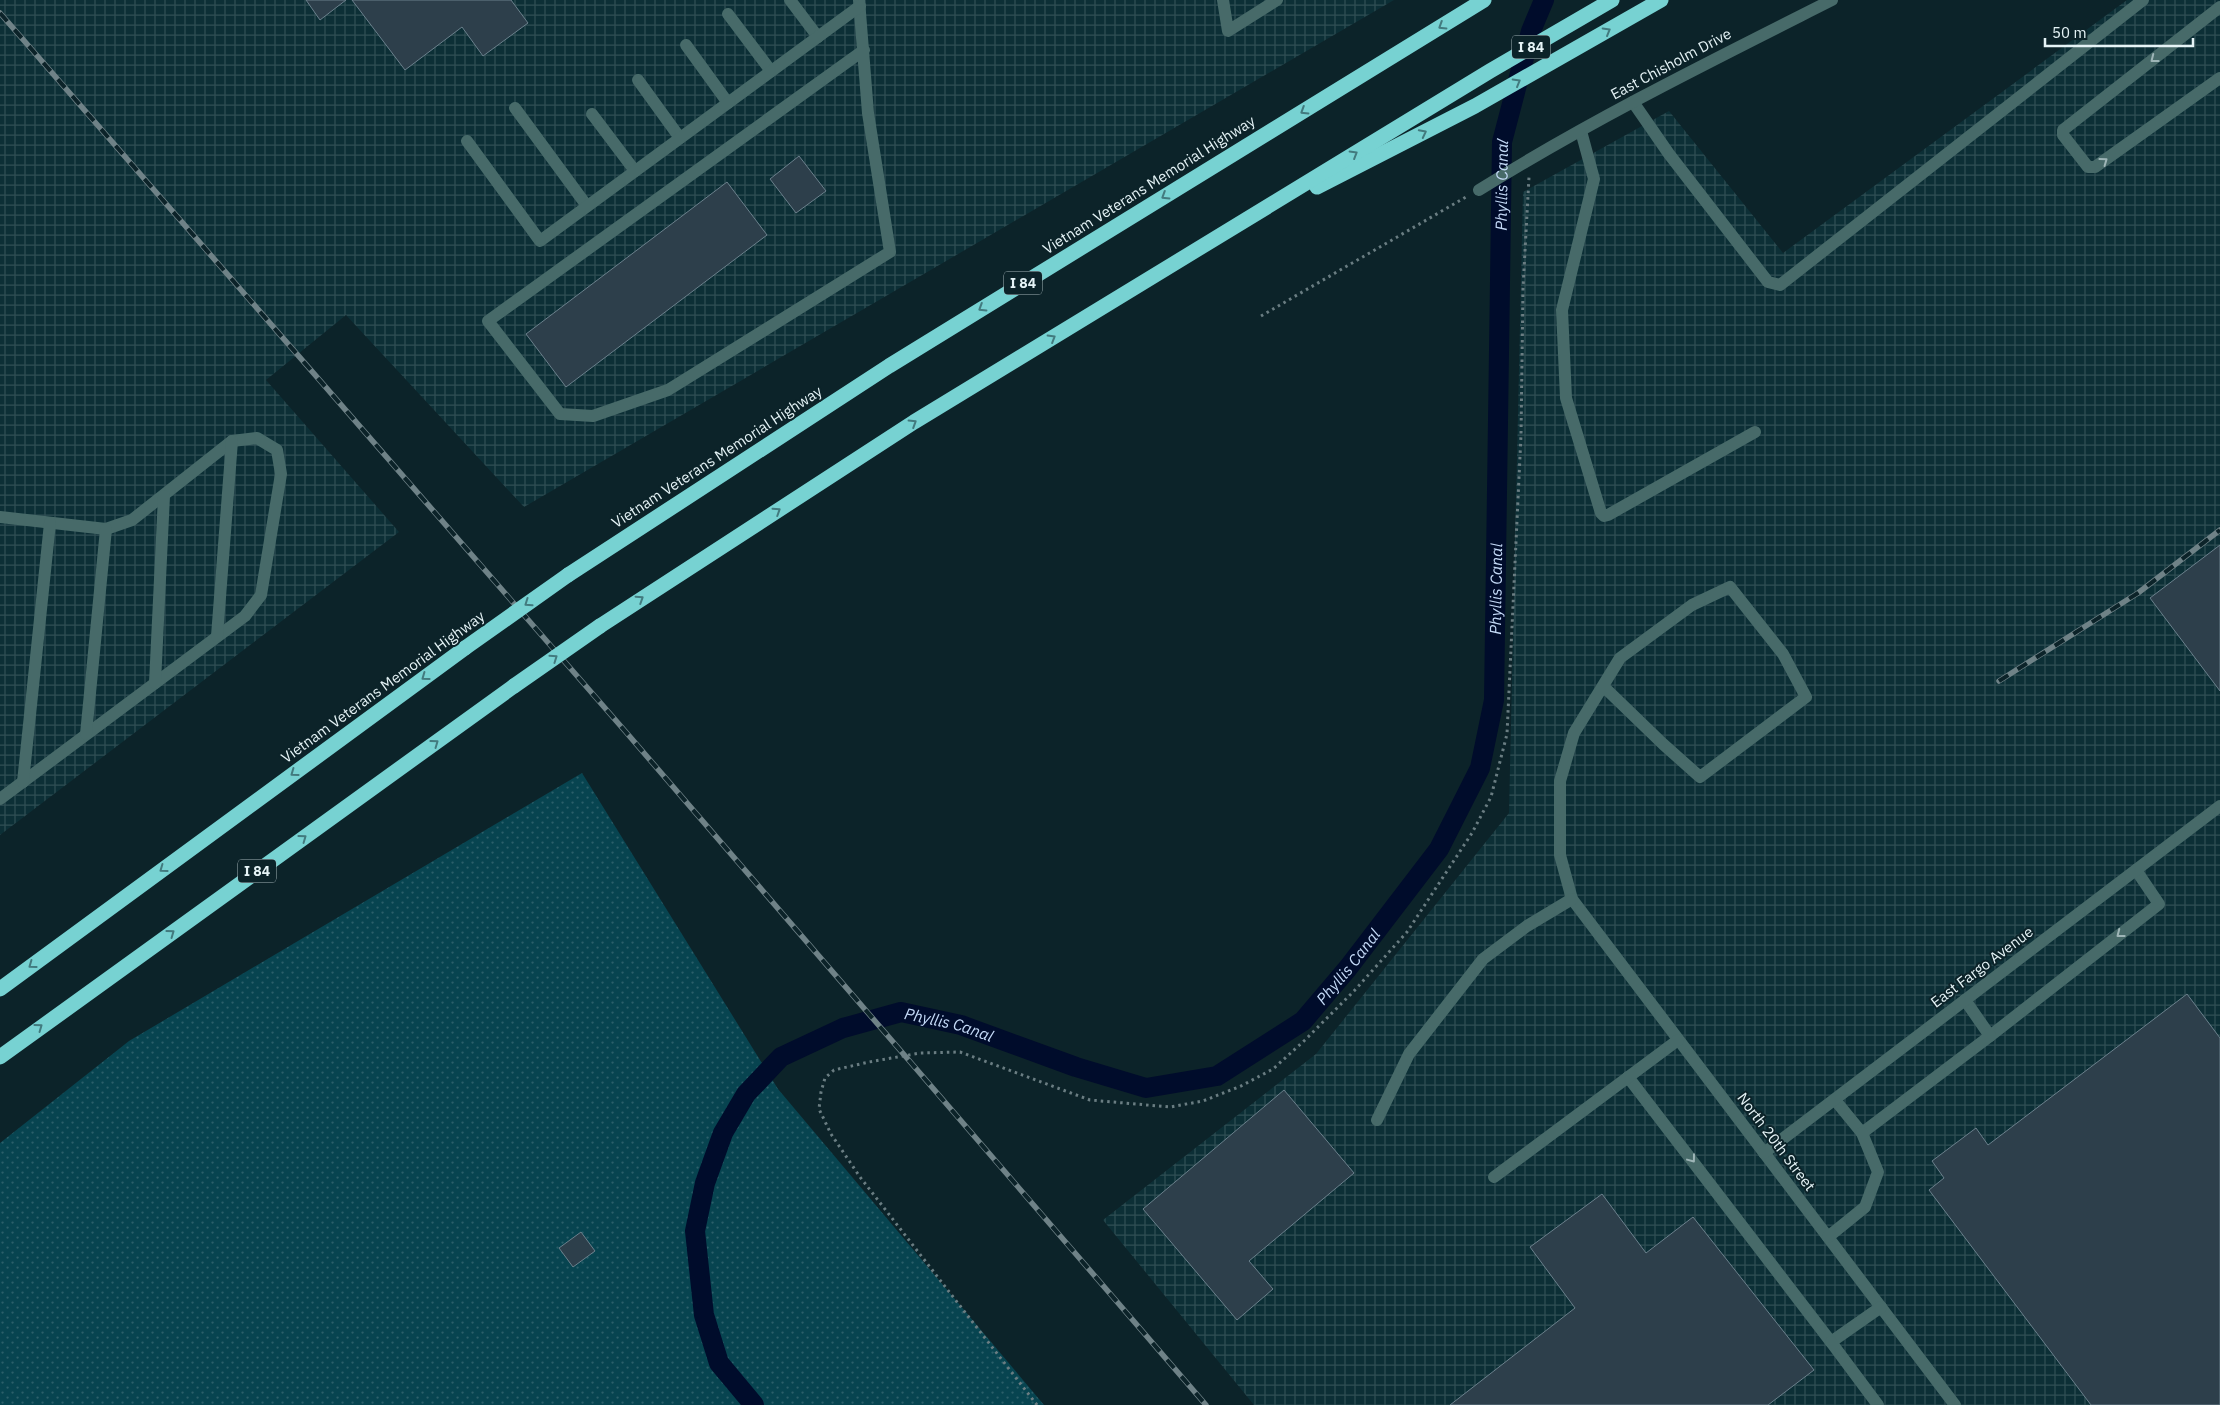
<svg xmlns="http://www.w3.org/2000/svg" width="2220" height="1405" viewBox="0 0 2220 1405" font-family="'IBM Plex Sans',sans-serif">
	<style>
		.industrial { fill: url(#industrial-grid) }
		.grass { fill: url(#grass-dots) }
		.lines { fill: none; stroke-linecap: round; stroke-linejoin: round }
		.canal { stroke: #000c2b; stroke-width: 20 }
		.building { fill: #2d3f4b; stroke: #6b808c }
		.path { stroke: #6a7d82; stroke-width: 3; stroke-dasharray: 2.5 4; stroke-linecap: butt }
		.minor { stroke: #476a69; stroke-width: 12 }
		.highway { stroke: #77d2d2; stroke-width: 15 }
		.rail-casing { stroke: #6f8287; stroke-width: 5.5 }
		.rail { stroke: #0c2329; stroke-width: 4; stroke-dasharray: 11; stroke-linecap: butt }
		.highway-bridge { stroke: #77d2d2; stroke-width: 15 }
		.oneway { stroke: #427a7e }
		.oneway2 { stroke: #9eb5b7 }
		.labels { text-anchor: middle; stroke-width: 4; stroke-linejoin: round; paint-order: stroke }
		.shield { fill: #0c2329; stroke: #a4b5b8; stroke-width: 1 }
		.shield-label { font-size: 14px; font-weight: bold; fill: #e5f3f6 }
		.street-label { font-size: 15px; fill: #e5f3f6; stroke: #0c2329 }
		.water-label { font-size: 16px; font-style: italic; fill: #c4daf7; stroke: #0c2329 }
	</style>
	<defs>
		<pattern id="industrial-grid" width="8" height="8" patternUnits="userSpaceOnUse" patternTransform="scale(1.25)"><rect width="8" height="8" fill="#0c2f36"/><path d="M0 4h8M4 0v8" fill="none" stroke="#2f4e54"/></pattern>
		<pattern id="grass-dots" width="8" height="8" patternUnits="userSpaceOnUse" patternTransform="scale(1.25)"><rect width="8" height="8" fill="#074450"/><path d="M2 2h.1M6 6h.1" fill="none" stroke="#2b5f6a" stroke-width="1.8" stroke-linecap="round"/></pattern>
	</defs>
	<rect width="100%" height="100%" fill="#0c2329"/>
	<g class="industrial">
		<path d="M0,0H1394L524,507L346,315L266,380L399,532L0,835Z"/>
		<path d="M2127,0H2220V1405H1254L1103,1220L1316,1054L1509,813L1523,192L1669,111L1783,253Z"/>
	</g>
	<path class="grass" d="M582,773L778,1089L1044,1405H0V1143L129,1041Z"/>
	<g class="lines">
		<path class="canal" id="s1" d="M754,1405L719,1363L704,1315L695,1231L705,1183L723,1133L746,1094L781,1057L843,1028L901,1012L961,1025L1076,1067L1146,1088L1217,1076L1303,1021L1348,968L1439,849L1480,768L1494,700L1502,142L1531,31L1544,0"/>
	</g>
	<g class="building">
		<path d="M306,0H346L320,20Z"/>
		<path d="M352,0H511L528,23L483,56L462,27L405,70Z"/>
		<path d="M799,156L826,191L796,213L770,179Z"/>
		<path d="M727,182L767,235L566,387L526,334Z"/>
		<path d="M2220,545V691L2150,598Z"/>
		<path d="M2187,994L2220,1038V1405H2091L1929,1190L1944,1178L1932,1161L1976,1128L1988,1145Z"/>
		<path d="M1284,1090L1354,1173L1249,1261L1273,1289L1237,1320L1143,1209Z"/>
		<path d="M1602,1194L1646,1253L1693,1217L1814,1370L1768,1405H1450L1575,1308L1530,1247Z"/>
		<path d="M581,1232L595,1251L573,1267L559,1248Z"/>
	</g>
	<g class="lines">
		<g class="path">
			<path d="M1261,316L1466,197"/>
			<path d="M1037,1405L860,1177L831,1134L819,1109L821,1092L825,1078L834,1070L869,1062L920,1053L960,1052L1090,1100L1170,1107L1203,1101L1241,1086L1273,1069L1305,1040L1354,991L1407,932L1472,833L1491,797L1507,734L1521,435L1523,288L1529,177"/>
		</g>
		<g class="minor">
			<path d="M790,0L818,37"/>
			<path d="M859,0L868,113L890,252L668,390L593,416L560,414L488,321L864,50"/>
			<path d="M1223,0L1228,31L1277,0"/>
			<path d="M2220,7L2063,130V135L2088,167H2095L2220,78"/>
			<path d="M728,14L771,71"/>
			<path d="M686,45L728,103"/>
			<path d="M638,80L680,138"/>
			<path d="M1633,102L1669,154L1768,282L1780,285L2143,0"/>
			<path d="M515,108L587,206"/>
			<path d="M592,114L635,171"/>
			<path d="M1581,131L1594,179L1562,310L1566,398L1601,513L1604,516L1608,515L1755,432"/>
			<path d="M467,141L540,241L860,6"/>
			<path d="M1479,190C1593,119 1713,60 1832,0"/>
			<path d="M0,517L106,529L132,520L232,441L257,438L277,450L281,474L261,595L245,616L0,799"/>
			<path d="M217,636L232,441"/>
			<path d="M155,683L164,496"/>
			<path d="M1603,686L1663,744L1700,777L1806,697L1783,654L1730,587L1692,605L1620,658L1574,733L1560,781V855L1572,899L1955,1405"/>
			<path d="M86,734L106,529"/>
			<path d="M23,782L50,523"/>
			<path d="M1990,1036L2159,904L2136,870"/>
			<path d="M1628,1077L1831,1342L1881,1307"/>
			<path d="M1835,1100L1862,1133L1990,1036L1965,1000"/>
			<path d="M1377,1120L1409,1054L1483,959L1527,926L1572,899"/>
			<path d="M1764,1153L2220,806"/>
			<path d="M1494,1177L1678,1040"/>
			<path d="M1828,1237L1865,1207L1878,1172L1862,1133"/>
			<path d="M1831,1342L1878,1405"/>
		</g>
		<g class="highway">
			<path d="M1317,187L1475,106L1661,0"/>
			<path d="M568,575L889,366L1484,0"/>
			<path d="M600,626L914,422L1490,71L1612,0"/>
			<path d="M0,989L465,648"/>
			<path d="M0,1057L514,686"/>
		</g>
		<g class="rail-casing">
			<g id="rail">
				<path d="M0,13L625,731L1206,1405"/>
				<path d="M1999,681L2138,593L2220,530"/>
			</g>
		</g>
		<use href="#rail" class="rail"/>
		<g class="highway-bridge">
			<path d="M465,648L568,575"/>
			<path d="M514,686L600,626"/>
		</g>
	</g>
	<defs><path id="oneway-chevron" d="M-2-3.5L2.5 0L-2 3.5" fill="none" stroke-width="1.6" stroke-linecap="round" stroke-linejoin="round" transform="scale(1.25)"/></defs>
	<g class="oneway">
		<use href="#oneway-chevron" transform="translate(1442 26) rotate(148)"/>
		<use href="#oneway-chevron" transform="translate(1607 31) rotate(-30)"/>
		<use href="#oneway-chevron" transform="translate(1517 82) rotate(-30)"/>
		<use href="#oneway-chevron" transform="translate(1304 111) rotate(148)"/>
		<use href="#oneway-chevron" transform="translate(1423 133) rotate(-27)"/>
		<use href="#oneway-chevron" transform="translate(1354 154) rotate(-31)"/>
		<use href="#oneway-chevron" transform="translate(1165 196) rotate(148)"/>
		<use href="#oneway-chevron" transform="translate(982 308) rotate(148)"/>
		<use href="#oneway-chevron" transform="translate(1052 338) rotate(-31)"/>
		<use href="#oneway-chevron" transform="translate(913 423) rotate(-32)"/>
		<use href="#oneway-chevron" transform="translate(777 511) rotate(-33)"/>
		<use href="#oneway-chevron" transform="translate(640 599) rotate(-33)"/>
		<use href="#oneway-chevron" transform="translate(528 603) rotate(145)"/>
		<use href="#oneway-chevron" transform="translate(554 658) rotate(-35)"/>
		<use href="#oneway-chevron" transform="translate(425 677) rotate(144)"/>
		<use href="#oneway-chevron" transform="translate(435 743) rotate(-36)"/>
		<use href="#oneway-chevron" transform="translate(294 773) rotate(144)"/>
		<use href="#oneway-chevron" transform="translate(303 838) rotate(-36)"/>
		<use href="#oneway-chevron" transform="translate(163 869) rotate(144)"/>
		<use href="#oneway-chevron" transform="translate(171 933) rotate(-36)"/>
		<use href="#oneway-chevron" transform="translate(32 965) rotate(144)"/>
		<use href="#oneway-chevron" transform="translate(39 1027) rotate(-36)"/>
	</g>
	<g class="oneway2">
		<use href="#oneway-chevron" transform="translate(2154 59) rotate(142)"/>
		<use href="#oneway-chevron" transform="translate(2104 161) rotate(-36)"/>
		<use href="#oneway-chevron" transform="translate(2120 934) rotate(142)"/>
		<use href="#oneway-chevron" transform="translate(1692 1159) rotate(53)"/>
	</g>
	<g class="labels">
		<g class="shield">
			<rect x="1512" y="35.5" width="38" height="23" rx="4"/>
			<rect x="1004" y="271.5" width="38" height="23" rx="4"/>
			<rect x="238" y="859.5" width="38" height="23" rx="4"/>
		</g>
		<g class="shield-label">
			<text x="1531" y="52">I 84</text>
			<text x="1023" y="288">I 84</text>
			<text x="257" y="876">I 84</text>
		</g>
		<g class="street-label">
			<text transform="translate(1671 64) rotate(-28)" y="5">East Chisholm Drive</text>
			<text transform="translate(1149 185) rotate(-32)" y="5">Vietnam Veterans Memorial Highway</text>
			<text transform="translate(717 457) rotate(-33)" y="5">Vietnam Veterans Memorial Highway</text>
			<text transform="translate(383 687) rotate(-36)" y="5">Vietnam Veterans Memorial Highway</text>
			<text transform="translate(1982 967) rotate(-37)" y="5">East Fargo Avenue</text>
			<text transform="translate(1776 1142) rotate(53)" y="5">North 20th Street</text>
		</g>
		<g class="water-label">
			<text dy="6" stroke="none"><textPath href="#s1" startOffset="1842">Phyllis Canal</textPath></text>
			<text dy="6" stroke="none"><textPath href="#s1" startOffset="1438">Phyllis Canal</textPath></text>
			<text dy="6" stroke="none"><textPath href="#s1" startOffset="1018">Phyllis Canal</textPath></text>
			<text dy="6" stroke="none"><textPath href="#s1" startOffset="566">Phyllis Canal</textPath></text>
		</g>
	</g>
	<path d="M2045 38v8h148v-8" fill="none" stroke="#e5f3f6" stroke-width="2.5"/>
	<text x="2052" y="38" font-size="15" fill="#e5f3f6" stroke="#0c2329" stroke-width="4" paint-order="stroke">50 m</text>
</svg>
